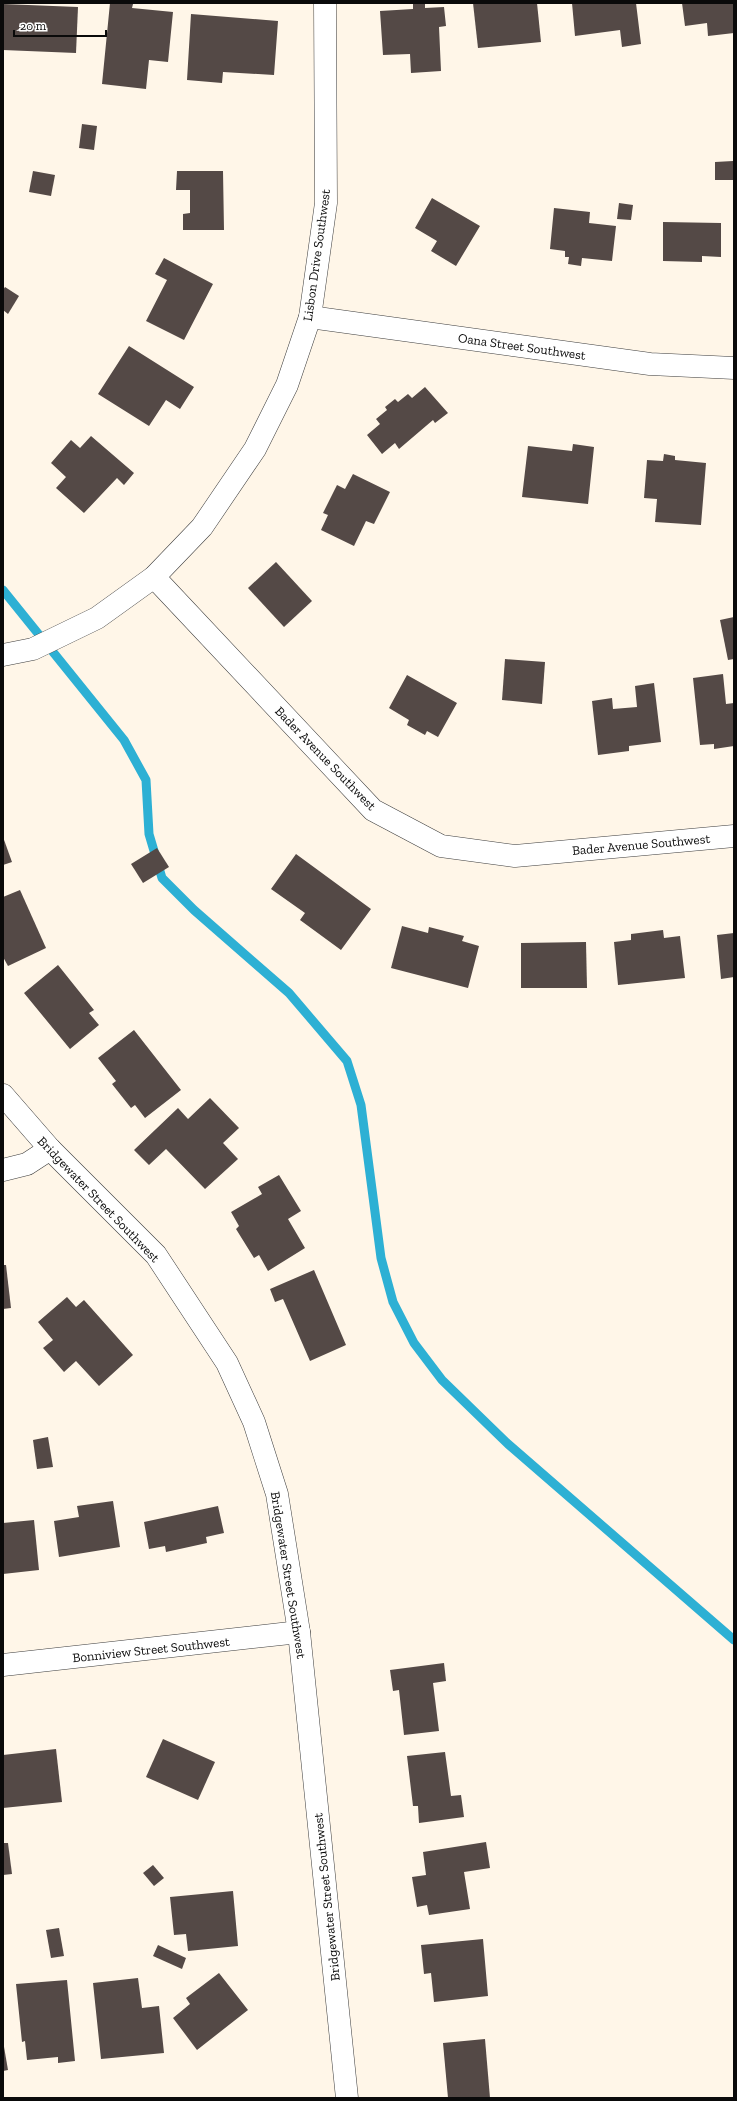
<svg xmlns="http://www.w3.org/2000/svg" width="737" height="2101" viewBox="0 0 737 2101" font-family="'Zilla Slab',serif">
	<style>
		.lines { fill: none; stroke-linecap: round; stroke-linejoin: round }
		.stream { stroke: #2db0d4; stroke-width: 9 }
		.building { fill: #544946 }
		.minor-casing { stroke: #3d3d3d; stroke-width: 23 }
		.minor { stroke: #fff; stroke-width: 22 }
		.labels { text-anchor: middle; stroke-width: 4; stroke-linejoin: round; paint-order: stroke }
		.street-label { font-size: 13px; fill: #0a0a0a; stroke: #fff }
	</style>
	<rect width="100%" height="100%" fill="#fff6e8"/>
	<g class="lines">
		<path class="stream" d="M3,590L124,740L146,780L149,834L162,878L194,910L289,993L347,1061L361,1105L381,1258L393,1302L414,1343L442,1380L508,1444L734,1640"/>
	</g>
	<g class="building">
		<path d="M110,3L133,4L132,8L173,12L168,62L149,60L146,89L102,84Z"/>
		<path d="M413,3H425V8L444,7L446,26L439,27L441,71L411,73L410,54L383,55L380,11L413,9Z"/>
		<path d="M473,3H537L541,42L478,48Z"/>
		<path d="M572,3H636L641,44L622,47L620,30L575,36Z"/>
		<path d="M682,3H734V33L708,36L707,23L685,26Z"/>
		<path d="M3,4L78,7L76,53L3,50Z"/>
		<path d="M191,14L278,21L274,75L223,72L222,83L187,80Z"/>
		<path d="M82,124L97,126L94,150L79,148Z"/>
		<path d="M733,161V180H715V162Z"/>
		<path d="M33,171L55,175L51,196L29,192Z"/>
		<path d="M177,171H223L224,230H183V214L190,213V190H176Z"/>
		<path d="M432,198L480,226L456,266L431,251L437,241L415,228Z"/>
		<path d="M619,203L633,205L631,220L617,219Z"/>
		<path d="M554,208L590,212L589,223L616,226L612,261L582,258L581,266L568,264L569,257H565V251L550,249Z"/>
		<path d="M663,222L721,223V257L702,256V262L663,261Z"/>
		<path d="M164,258L213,284L184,340L146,321L167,280L155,274Z"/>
		<path d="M5,287L19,296L8,314L3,310V290Z"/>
		<path d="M129,346L194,387L180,409L166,400L149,426L98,394Z"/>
		<path d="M425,387L448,413L435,423L433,420L399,449L395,443L382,454L367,435L380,424L376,419L387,410L385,407L395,399L398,402L408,394L412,398Z"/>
		<path d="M91,436L134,473L124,485L117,478L84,513L56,488L66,477L51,463L71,440L80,448Z"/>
		<path d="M573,444L594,447L588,504L522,497L528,446L572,451Z"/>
		<path d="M664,454L675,456V460L706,463L701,525L655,522L657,499L644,498L647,460L663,461Z"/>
		<path d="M353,474L390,492L374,524L366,521L354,546L321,530L328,515L323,513L337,485L345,489Z"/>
		<path d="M276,562L312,601L284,627L248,588Z"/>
		<path d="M734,617V659L728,660L720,620Z"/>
		<path d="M505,659L545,662L542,704L502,700Z"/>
		<path d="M723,674L726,704L734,703V746L714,749V744L700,745L693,678Z"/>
		<path d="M407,675L457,703L438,737L427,731L425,735L407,725L409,720L389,708Z"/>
		<path d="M654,683L661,742L629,746V751L598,755L592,701L612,698L613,709L637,707L635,686Z"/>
		<path d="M3,837L12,862L3,865Z"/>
		<path d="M157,848L169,867L143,883L131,864Z"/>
		<path d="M296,854L371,909L341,950L300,920L305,913L271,889Z"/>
		<path d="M20,890L46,948L8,966L3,957V897Z"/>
		<path d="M402,926L428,933L429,927L464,936L462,941L479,946L468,988L391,968Z"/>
		<path d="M663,930L664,938L680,936L685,978L618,985L614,942L631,940V934Z"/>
		<path d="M734,933V977L721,979L717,935Z"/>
		<path d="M586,942L587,988H521V943Z"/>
		<path d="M58,965L94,1010L89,1013L99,1025L70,1049L24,993Z"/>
		<path d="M134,1030L181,1090L145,1118L135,1105L131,1108L112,1084L116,1081L98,1058Z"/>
		<path d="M210,1098L239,1128L223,1143L238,1159L205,1189L166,1149L149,1165L134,1150L178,1108L188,1119Z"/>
		<path d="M279,1175L301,1211L288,1219L305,1248L268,1271L259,1255L254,1258L236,1229L239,1226L231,1212L262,1194L258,1187Z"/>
		<path d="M3,1265H6L11,1308L3,1309Z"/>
		<path d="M314,1270L346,1345L310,1361L283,1299L275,1302L270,1289Z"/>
		<path d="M67,1297L76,1307L84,1300L133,1355L99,1386L76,1361L64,1372L43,1348L53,1340L38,1322Z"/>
		<path d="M48,1437L53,1467L37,1469L33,1440Z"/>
		<path d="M113,1501L120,1547L59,1557L54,1521L79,1517L77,1506Z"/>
		<path d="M218,1506L224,1533L206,1537L207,1543L166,1552L165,1546L149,1549L144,1522Z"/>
		<path d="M34,1520L39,1570L3,1574V1523Z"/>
		<path d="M444,1663L446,1681L433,1683L439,1731L404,1735L399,1690L393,1691L390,1670Z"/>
		<path d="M163,1739L215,1762L198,1800L146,1777Z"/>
		<path d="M56,1749L62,1802L3,1808V1755Z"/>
		<path d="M445,1752L451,1796L461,1795L464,1817L419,1823L418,1806H413L407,1756Z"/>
		<path d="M486,1842L490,1868L464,1872L470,1909L429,1915L427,1905L417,1907L412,1877L426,1875L423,1852Z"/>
		<path d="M3,1843H8L12,1874L3,1875Z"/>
		<path d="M153,1865L164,1878L154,1886L143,1873Z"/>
		<path d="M233,1891L238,1946L188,1951L186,1934L174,1935L170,1897Z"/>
		<path d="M59,1928L64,1956L51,1958L46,1930Z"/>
		<path d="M483,1939L488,1996L434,2002L431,1973L424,1974L421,1945Z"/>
		<path d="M158,1945L186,1958L182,1969L153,1956Z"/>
		<path d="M219,1973L248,2010L197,2050L173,2018L190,2004L186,1998Z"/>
		<path d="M138,1978L142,2008L159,2006L164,2053L101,2059L93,1983Z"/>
		<path d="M67,1980L75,2061L58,2063V2057L27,2060L25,2041L22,2042L16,1984Z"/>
		<path d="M485,2039L490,2098H448L443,2043Z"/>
		<path d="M3,2041L8,2070L3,2071Z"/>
	</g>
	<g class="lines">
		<g class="minor-casing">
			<g id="minor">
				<path d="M310,317L650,364L734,368"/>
				<path d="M154,577L373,810L441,846L515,856L734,836"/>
				<path d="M3,655L33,649L97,618L154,577L202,527L255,449L287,385L310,317L326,203L325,3"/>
				<path d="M3,1095L50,1149L156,1255L227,1363L254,1422L277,1494L299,1632L347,2098"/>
				<path d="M3,1170L27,1164L50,1149"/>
				<path d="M3,1665L299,1632"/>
			</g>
		</g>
		<use href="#minor" class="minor"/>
	</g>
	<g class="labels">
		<g class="street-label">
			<text transform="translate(316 255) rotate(-82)" y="5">Lisbon Drive Southwest</text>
			<text transform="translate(522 346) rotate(8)" y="5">Oana Street Southwest</text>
			<text transform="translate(326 758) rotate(46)" y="5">Bader Avenue Southwest</text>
			<text transform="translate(641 844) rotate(-5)" y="5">Bader Avenue Southwest</text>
			<text transform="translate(99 1199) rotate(46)" y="5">Bridgewater Street Southwest</text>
			<text transform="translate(289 1575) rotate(81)" y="5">Bridgewater Street Southwest</text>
			<text transform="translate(151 1649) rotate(-6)" y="5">Bonniview Street Southwest</text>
			<text transform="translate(326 1897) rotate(-96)" y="5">Bridgewater Street Southwest</text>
		</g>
	</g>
	<rect width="737" height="2101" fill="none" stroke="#0a0a0a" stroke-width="8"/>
	<path d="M14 30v6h92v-6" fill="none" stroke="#0a0a0a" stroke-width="2"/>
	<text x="20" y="30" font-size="12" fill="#0a0a0a" stroke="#ffffff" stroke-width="3" paint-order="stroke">20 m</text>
</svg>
